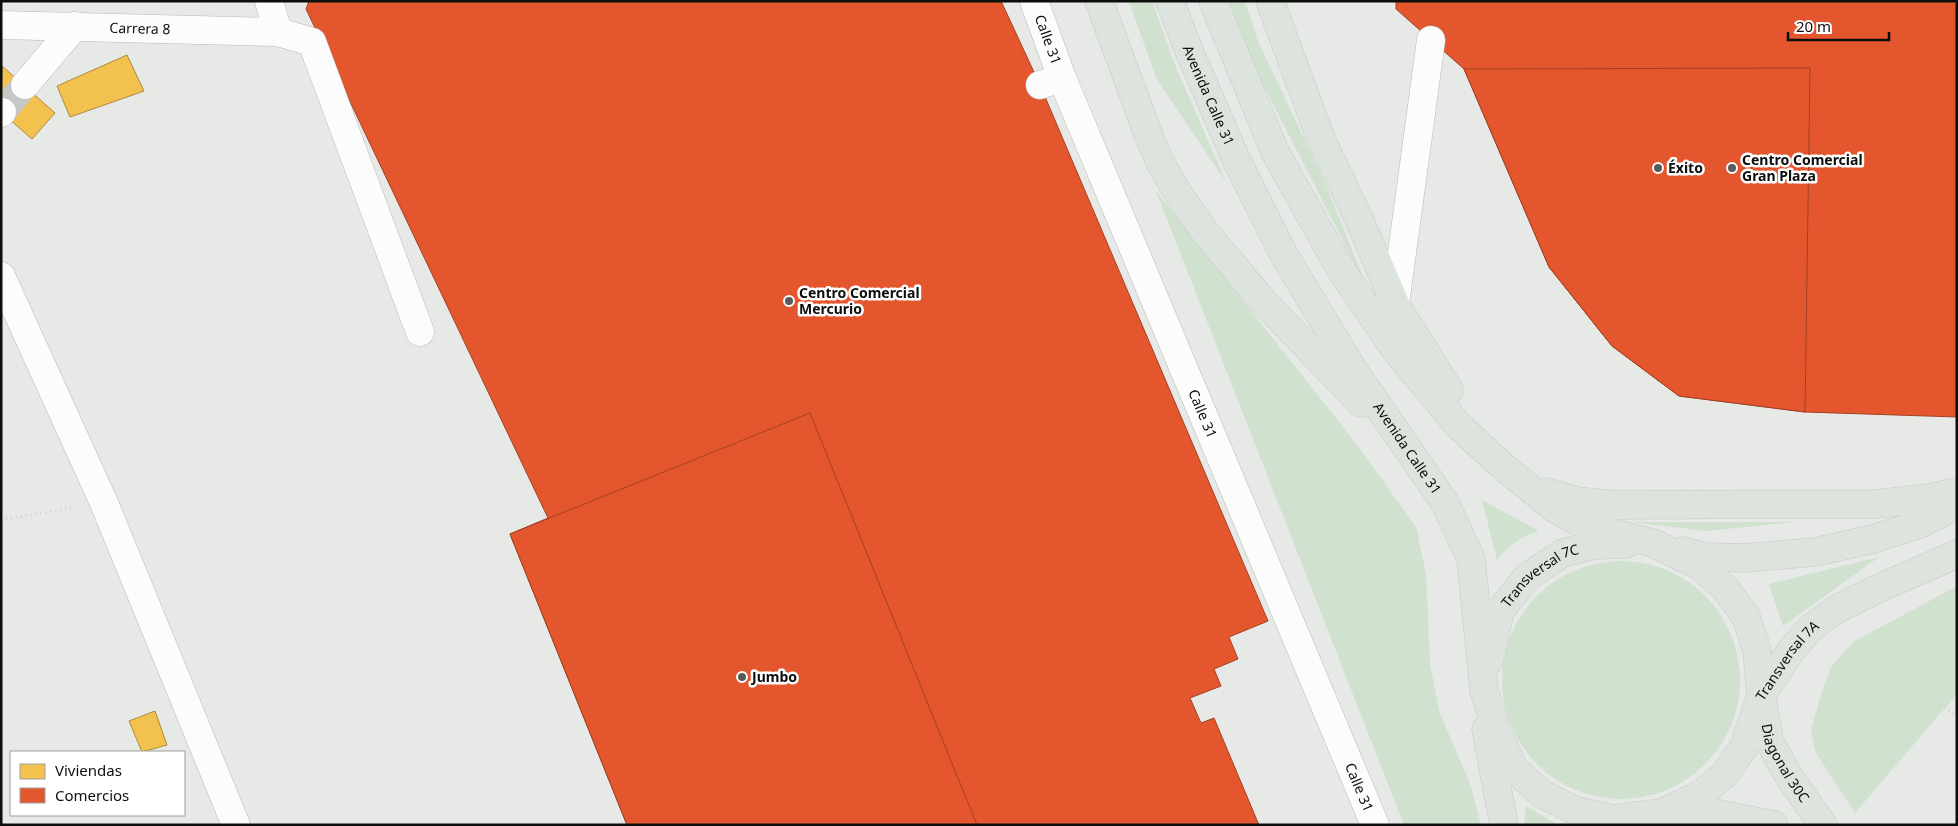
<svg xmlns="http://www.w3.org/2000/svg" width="1958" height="826" viewBox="0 0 1958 826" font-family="'Noto Sans',sans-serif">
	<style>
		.green { fill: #d0e1d0 }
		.homes { fill: #f2c14e; stroke: #ad8b3a }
		.shops { fill: #e4572e; stroke: #a34124 }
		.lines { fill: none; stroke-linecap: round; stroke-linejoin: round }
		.minor-tunnel { stroke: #c6c8c6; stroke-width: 28; stroke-dasharray: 28 14; stroke-linecap: butt }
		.minor-casing { stroke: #b8b9b8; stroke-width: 29 }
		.major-casing { stroke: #c6c7c6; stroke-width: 29 }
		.path { stroke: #d0d0d0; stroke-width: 3; stroke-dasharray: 1 4; stroke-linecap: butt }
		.minor { stroke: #fbfcfb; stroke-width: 28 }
		.major { stroke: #dde4de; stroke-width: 28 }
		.poi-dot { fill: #595b59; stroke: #fff; stroke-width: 2 }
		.labels { text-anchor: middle; stroke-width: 5; stroke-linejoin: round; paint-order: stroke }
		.street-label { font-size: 14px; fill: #0c0e0c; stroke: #fff }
		.poi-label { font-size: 14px; font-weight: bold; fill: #0c0e0c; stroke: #fff; text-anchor: start }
	</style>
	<rect width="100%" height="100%" fill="#e7e9e7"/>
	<g class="green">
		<path d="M1129,1H1152L1175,65L1226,182L1156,78Z"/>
		<path d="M1229,1H1245L1257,39L1324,181L1370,294L1246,51Z"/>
		<path d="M1156,191L1355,442L1416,527L1426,574L1430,663L1439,711L1471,786L1481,825H1404Z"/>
		<path d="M1482,500L1539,531C1518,538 1511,543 1497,560Z"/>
		<path d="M1631,522H1795L1706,531Z"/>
		<path d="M1879,557L1783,626L1769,584Z"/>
		<circle cx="1621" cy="680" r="119"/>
		<path d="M1957,586V694L1855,813L1816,753L1811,731L1820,697L1831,667L1853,642Z"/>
		<path d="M1526,806L1558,825H1524Z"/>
	</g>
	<g class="homes">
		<path d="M127,55L144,91L70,117L57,86Z"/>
		<path d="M2,66L55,113L32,139L1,112Z"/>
		<path d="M155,711L167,745L142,752L129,721Z"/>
	</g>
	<g class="shops">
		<path d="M309,1H1001L1040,85L1268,621L1229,637L1238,659L1214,669L1221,686L1190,698L1201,723L1214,718L1259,825H627L510,534L548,518L306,9Z"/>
		<path d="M1396,1H1957V417L1805,412L1679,396L1612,346L1549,267L1464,69L1396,9Z"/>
		<path d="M1810,68L1805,412L1679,396L1612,346L1549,267L1464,69Z"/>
		<path d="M810,413L977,825H627L510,534Z"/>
	</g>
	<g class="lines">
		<path class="minor-tunnel" d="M2,112L25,85"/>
		<g class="minor-casing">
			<g id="minor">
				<path d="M269,1L278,32"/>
				<path id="s1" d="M1034,1L1062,78L1375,825"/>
				<path id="s2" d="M1,25L278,32L312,42L420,332"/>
				<path d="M25,85L75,26"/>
				<path d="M1040,85L1062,78"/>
				<path d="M1,113L2,112"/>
				<path d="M1,276L104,503L236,825"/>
				<path d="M1395,304L1431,40"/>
			</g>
		</g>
		<g class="major-casing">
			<g id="major">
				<path d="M1099,1L1150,139L1161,164L1177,192L1205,232L1262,300L1361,403"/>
				<path id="s3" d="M1170,1L1189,51L1237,161L1284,255L1354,371L1445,503L1471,559L1484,690L1497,732L1514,769L1542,794L1576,811L1613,819L1662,813H1713L1774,825"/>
				<path id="s4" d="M1213,1L1275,152L1341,270L1397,352L1458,425L1499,463L1555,509L1577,521L1604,531L1653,543L1700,566L1726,589L1746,617L1757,650L1761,696L1770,743L1790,778L1823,825"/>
				<path d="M1270,1L1321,139L1359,219L1395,304L1449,390"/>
				<path d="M1546,492L1577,501L1614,505L1876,504L1929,498L1957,492"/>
				<path d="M1683,551L1706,557L1744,558L1815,552L1873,539L1920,524L1957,505"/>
				<path id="s5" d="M1489,661L1500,611L1527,577L1563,553L1594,545L1626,544"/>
				<path d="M1486,729L1504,825"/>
				<path id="s6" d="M1668,810L1700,795L1725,774L1744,747L1761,696L1792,649L1811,628L1835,610L1877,589L1957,554"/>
			</g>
		</g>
		<g class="path">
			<path d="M1,520L71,508"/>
			<path d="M1945,707L1957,717"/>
		</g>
		<use href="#minor" class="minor"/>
		<use href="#major" class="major"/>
	</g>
	<g class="poi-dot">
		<circle cx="1658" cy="168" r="5"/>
		<circle cx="1732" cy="168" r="5"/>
		<circle cx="789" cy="301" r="5"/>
		<circle cx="742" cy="677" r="5"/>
	</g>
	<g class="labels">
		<g class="street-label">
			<text dy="5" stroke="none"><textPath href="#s2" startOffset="139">Carrera 8</textPath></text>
			<text dy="5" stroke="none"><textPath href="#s1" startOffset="41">Calle 31</textPath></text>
			<text dy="5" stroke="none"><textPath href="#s3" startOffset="102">Avenida Calle 31</textPath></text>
			<text dy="5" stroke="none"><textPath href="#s1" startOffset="446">Calle 31</textPath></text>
			<text dy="5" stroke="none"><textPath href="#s3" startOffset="508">Avenida Calle 31</textPath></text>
			<text dy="5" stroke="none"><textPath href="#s5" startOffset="106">Transversal 7C</textPath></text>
			<text dy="5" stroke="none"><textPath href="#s6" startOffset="199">Transversal 7A</textPath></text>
			<text dy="5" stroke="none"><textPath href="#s4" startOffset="1000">Diagonal 30C</textPath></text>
			<text dy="5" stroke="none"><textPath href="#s1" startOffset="851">Calle 31</textPath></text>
		</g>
		<g class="poi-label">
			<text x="1742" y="165">Centro Comercial<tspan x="1742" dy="16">Gran Plaza</tspan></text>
			<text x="1668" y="173">Éxito</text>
			<text x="799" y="298">Centro Comercial<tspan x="799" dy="16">Mercurio</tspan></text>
			<text x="752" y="682">Jumbo</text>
		</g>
	</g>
	<rect width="1958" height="826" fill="none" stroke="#0c0e0c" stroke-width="5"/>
	<rect x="10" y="751" width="175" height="65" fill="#ffffff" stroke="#9e9f9e"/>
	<rect x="20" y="764" width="25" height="15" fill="#f2c14e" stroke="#9e9f9e"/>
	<text x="55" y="776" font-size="15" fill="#0c0e0c">Viviendas</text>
	<rect x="20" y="788" width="25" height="15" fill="#e4572e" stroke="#9e9f9e"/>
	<text x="55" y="801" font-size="15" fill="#0c0e0c">Comercios</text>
	<path d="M1788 32v8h101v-8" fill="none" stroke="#0c0e0c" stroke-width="2.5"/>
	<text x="1796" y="32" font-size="15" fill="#0c0e0c" stroke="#ffffff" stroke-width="4" paint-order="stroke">20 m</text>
</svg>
